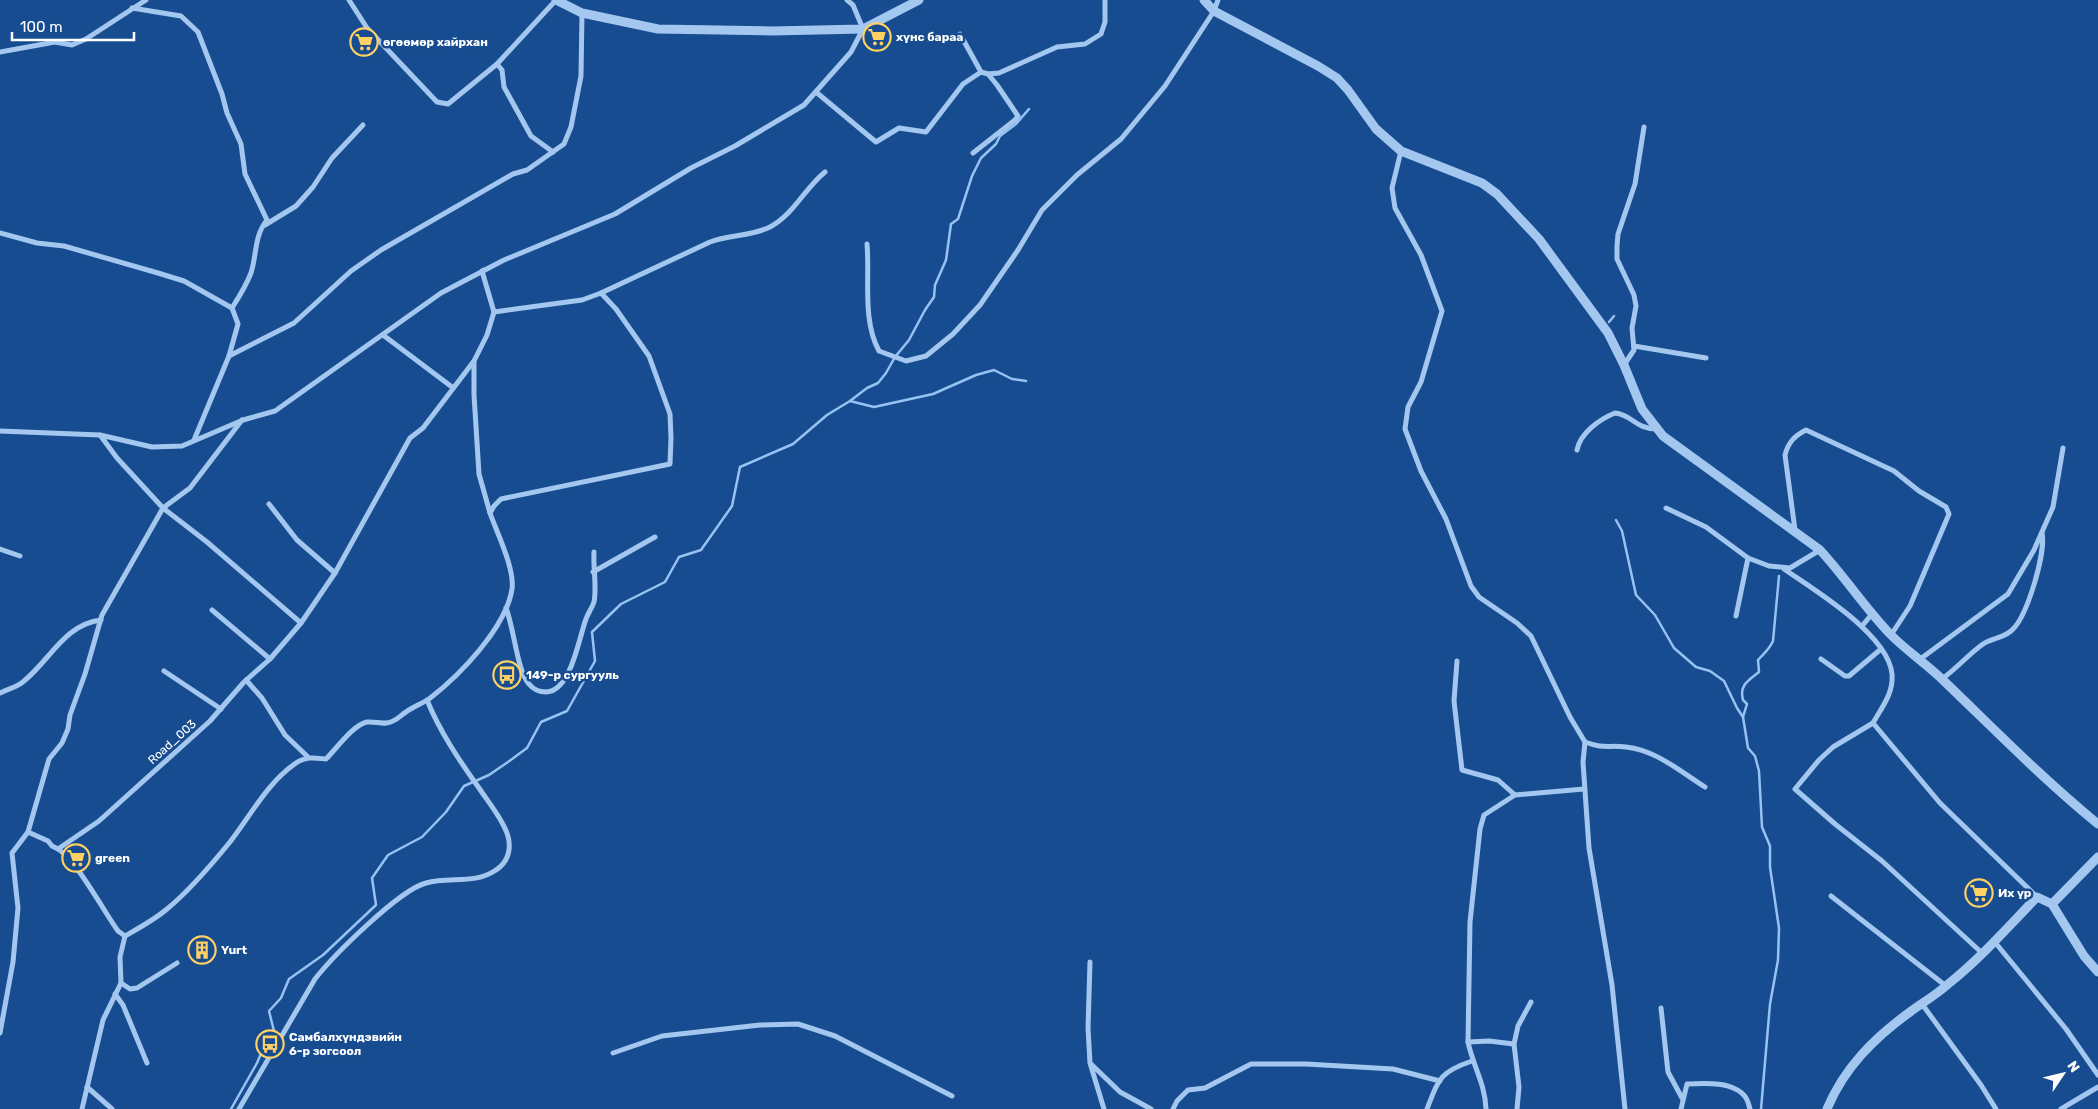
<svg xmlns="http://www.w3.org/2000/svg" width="2098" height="1109" viewBox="0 0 2098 1109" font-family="Rubik,sans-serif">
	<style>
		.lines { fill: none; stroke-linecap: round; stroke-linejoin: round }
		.stream { stroke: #97c2f3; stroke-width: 2.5 }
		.minor { stroke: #a4c7f0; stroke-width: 5 }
		.tertiary { stroke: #a4c7f0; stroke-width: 9 }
		.labels { text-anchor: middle; stroke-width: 5; stroke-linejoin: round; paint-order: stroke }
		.poi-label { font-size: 12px; font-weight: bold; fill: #fff; stroke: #174d90; text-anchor: start }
		.street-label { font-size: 12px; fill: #fff; stroke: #174d90 }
	</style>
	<rect width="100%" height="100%" fill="#174d90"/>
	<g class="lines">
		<g class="stream">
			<path d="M1609,322L1614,316"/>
			<path d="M850,401L867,388L878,383L886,373L895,357L909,340L925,310L934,297L935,285L946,260L951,224L958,219L972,176L981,158L996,144L1000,136L1016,124L1029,109"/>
			<path d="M1616,520L1622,531L1636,595L1655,615L1674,648L1696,667L1710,671L1724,681L1737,708L1743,717L1748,748L1755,756L1759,771L1762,827L1770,846V867L1779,928L1778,960L1770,1004L1761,1109"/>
			<path d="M1743,717L1747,704L1743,700C1739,685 1748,681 1759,672L1758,660C1764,653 1769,650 1773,641L1779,576"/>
			<path d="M231,1109L257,1063L265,1044L274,1031L269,1011L281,998L289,979L323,955L376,905L372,878L388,855L422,837L446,812L464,786L489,775L508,762L527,748L541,722L567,711L595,661L592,632L621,604L665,582L679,557L701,550L732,506L740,467L793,444L827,415L850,401L874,407L933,394L976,375L994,370L1012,379L1026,381"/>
		</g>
		<g class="minor">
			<path d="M349,0L367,28L437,102L448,104L497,64L502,70L504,87L531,136L553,152"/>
			<path d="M132,8L181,16L198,32L222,94L227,113L241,144L245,174L267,220C254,236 257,254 251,273C246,286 239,297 232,308L238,324L229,356"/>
			<path d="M960,34L981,72"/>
			<path d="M0,52L55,42L72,45L86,39L146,0"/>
			<path d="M497,64L556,0"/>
			<path d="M816,92L876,142L899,128L926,132L963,84L981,72L988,74L999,73L1057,47L1085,44L1101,34L1105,22V0"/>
			<path d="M1401,151L1392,188L1395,208L1421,255L1442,311L1421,382L1408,407L1405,429L1421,471L1446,519L1471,586L1479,597L1517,623L1531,636L1570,717L1585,742L1583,762L1589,848L1612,985L1625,1109"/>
			<path d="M973,153L1015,120L1018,116L997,85L988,74"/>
			<path d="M265,225L296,206L313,187L332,158L363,125"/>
			<path d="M0,233L37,243L64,246L158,273L184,281L232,308"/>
			<path d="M867,244C870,278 862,320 879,351L906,361L926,356L953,334L980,305L1018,250L1042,210L1077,175L1121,139L1165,86L1214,11L1218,0"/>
			<path d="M601,293L710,242C729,235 752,236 770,227C794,214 805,188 825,172"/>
			<path d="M383,335L452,387"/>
			<path d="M1634,346L1706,358"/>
			<path d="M474,361V395L479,474L490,513"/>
			<path d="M1624,365L1634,350L1632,328L1636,306L1634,295L1617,259V246L1618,234L1635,184L1644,127"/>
			<path d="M0,431L100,435"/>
			<path d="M194,440L229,356L294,323L351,271L381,250L513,174L527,170L564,144L571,127L581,76L582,13"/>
			<path d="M1577,450C1580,433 1600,419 1615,413C1633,415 1635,429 1657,429"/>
			<path d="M269,504L297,540L335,573"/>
			<path d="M1666,508L1706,527L1748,558L1769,566L1790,568L1820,550"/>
			<path d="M1795,530L1785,455C1788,443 1794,436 1806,430L1894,471L1919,491L1946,507L1949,514L1910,606L1891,635"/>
			<path d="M0,549L20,556"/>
			<path d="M1784,569C1814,590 1897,639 1892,681C1891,696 1881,709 1873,723"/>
			<path d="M593,572L655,537"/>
			<path d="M506,608C514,628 517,671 529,684C533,689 539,692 546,692C571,692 579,637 586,619C588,613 592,608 594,602C597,588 593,567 594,552"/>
			<path d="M212,610L270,659"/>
			<path d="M1736,616L1748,558"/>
			<path d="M301,623L207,542L163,508L117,458L100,435L152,447L182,446L243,420L275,411L441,293L504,260L615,214L691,168L735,146L804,105L851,52L863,29L853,5L847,0"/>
			<path d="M1862,626L1872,614"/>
			<path d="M1821,659L1845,676H1849L1881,649"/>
			<path d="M1919,660L2008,594L2034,550L2053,507L2063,448"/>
			<path d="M1457,661L1454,701L1462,770L1498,780L1515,795L1584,789"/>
			<path d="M164,671L221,709"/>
			<path d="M1942,679C1957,668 1969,654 1983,644C1992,638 2003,638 2011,631C2027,618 2046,553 2042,533"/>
			<path d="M246,680L262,698L285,735L308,757"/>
			<path d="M0,693C8,689 18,687 24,681C50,660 65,624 101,620"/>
			<path d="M1585,742C1603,749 1609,745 1626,747C1656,750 1681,772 1705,787"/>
			<path d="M28,832L48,841L52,846L58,849L99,821L210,721L244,682L270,659L301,623L335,573L410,438L423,428L474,361L487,335L494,312L482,271L484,270"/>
			<path d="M58,849C77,861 103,910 118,931L125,936C139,928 154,920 167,909C188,892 212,864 230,842C251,815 267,783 296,763C306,756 315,758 326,759C337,748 353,725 367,722C376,721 385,726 393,721C398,719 401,715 406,712C413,707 421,704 429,699C459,676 506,628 512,589C515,569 497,533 490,513L494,506L501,499L670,464L671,438L670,414L649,356L616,309L601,293L582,300L494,312"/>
			<path d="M1831,896L1946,986"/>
			<path d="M1994,941L2066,1029L2098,1075"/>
			<path d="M1982,953L1882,861L1835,824L1795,789L1819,760L1833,747L1873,723L1940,803L2037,897"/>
			<path d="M1090,962L1088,1028L1090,1063L1104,1109"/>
			<path d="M121,983L130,989L137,988L177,963"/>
			<path d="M115,994L123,1005L147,1063"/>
			<path d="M1922,1004L1981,1085L1996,1109"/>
			<path d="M1661,1008L1668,1072L1682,1098"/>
			<path d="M0,1033L13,962L18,908L12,853L28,832L49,759L62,743L68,729L70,715L85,674L102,615L163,508L190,488L242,420"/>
			<path d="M1468,1042L1470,922L1480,829L1484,815L1515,795"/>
			<path d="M613,1053L662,1036L760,1025L798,1024L835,1036L952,1096"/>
			<path d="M1091,1064L1120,1092L1151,1109"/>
			<path d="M87,1087L112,1109"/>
			<path d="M82,1109L103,1020L121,983L120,957L125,936"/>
			<path d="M239,1109L315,979C333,956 399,890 426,883C450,876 474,885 496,870C509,862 512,847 507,833C501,817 489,803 479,788C459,760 440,732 427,700"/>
			<path d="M1173,1109L1177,1101L1188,1090L1205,1088L1251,1064H1306L1393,1069L1440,1081"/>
			<path d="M1427,1109C1439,1078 1440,1072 1472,1061"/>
			<path d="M1486,1109C1485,1083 1473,1066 1468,1042L1489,1041L1514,1044"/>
			<path d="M1517,1109L1519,1087L1514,1044L1518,1026L1531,1002"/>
			<path d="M1681,1109L1687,1084C1704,1083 1735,1081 1746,1098C1748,1101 1749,1106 1750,1109"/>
			<path d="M2061,1109L2098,1087"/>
		</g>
		<g class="tertiary">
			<path d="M556,0L582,13L658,29L772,31L863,29L919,0"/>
			<path d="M1204,0L1214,11L1318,66L1337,78L1348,90L1376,129L1401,151L1482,183L1497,194L1539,239L1608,333L1624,365L1642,409L1663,436L1820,550C1845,577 1865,608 1891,635C1908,652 1928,665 1945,682C1995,730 2044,780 2098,824"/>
			<path d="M2052,904L2098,857"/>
			<path d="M1827,1109C1844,1068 1874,1038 1910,1012C1922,1003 1936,995 1947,985C1980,959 2008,927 2037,897L2052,904L2084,956L2098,972"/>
		</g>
	</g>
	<defs>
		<g id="supermarket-ring" transform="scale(1.4375)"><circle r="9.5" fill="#174d90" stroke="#ffd063" stroke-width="1.5"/><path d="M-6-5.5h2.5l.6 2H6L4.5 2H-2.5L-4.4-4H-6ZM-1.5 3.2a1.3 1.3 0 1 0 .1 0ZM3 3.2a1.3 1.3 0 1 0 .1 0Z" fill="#ffd063"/></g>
		<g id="bus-ring" transform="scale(1.4375)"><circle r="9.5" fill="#174d90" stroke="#ffd063" stroke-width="1.5"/><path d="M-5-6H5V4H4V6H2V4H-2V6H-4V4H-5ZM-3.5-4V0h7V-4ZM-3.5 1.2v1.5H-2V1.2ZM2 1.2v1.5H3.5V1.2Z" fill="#ffd063"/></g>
		<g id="building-ring" transform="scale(1.4375)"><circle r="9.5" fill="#174d90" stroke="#ffd063" stroke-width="1.5"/><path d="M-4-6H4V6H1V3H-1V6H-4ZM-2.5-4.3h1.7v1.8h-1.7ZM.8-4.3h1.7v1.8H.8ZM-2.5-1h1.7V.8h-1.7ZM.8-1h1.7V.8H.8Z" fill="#ffd063"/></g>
	</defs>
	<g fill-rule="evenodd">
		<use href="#supermarket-ring" x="877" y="37"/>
		<use href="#supermarket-ring" x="364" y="42"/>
		<use href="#bus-ring" x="507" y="675"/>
		<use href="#supermarket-ring" x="76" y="858"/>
		<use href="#supermarket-ring" x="1979" y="893"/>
		<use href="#building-ring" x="202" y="950"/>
		<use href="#bus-ring" x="270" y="1044"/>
	</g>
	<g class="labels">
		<g class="poi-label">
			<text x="896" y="41">хүнс бараа</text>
			<text x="383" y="46">өгөөмөр хайрхан</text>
			<text x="526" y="679">149-р сургууль</text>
			<text x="95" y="862">green</text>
			<text x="1998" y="897">Их үр</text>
			<text x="221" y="954">Yurt</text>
			<text x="289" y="1041">Самбалхүндэвийн<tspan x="289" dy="14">6-р зогсоол</tspan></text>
		</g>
		<g class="street-label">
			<text transform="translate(172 742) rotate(-42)" y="4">Road_003</text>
		</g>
	</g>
	<g transform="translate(2063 1074) rotate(55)" stroke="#174d90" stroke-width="4" paint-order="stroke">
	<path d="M0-4L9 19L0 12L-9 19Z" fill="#ffffff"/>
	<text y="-8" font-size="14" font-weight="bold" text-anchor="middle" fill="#ffffff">N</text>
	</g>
	<path d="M12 32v8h122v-8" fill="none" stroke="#ffffff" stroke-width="2.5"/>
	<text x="20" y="32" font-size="15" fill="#ffffff" stroke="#174d90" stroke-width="4" paint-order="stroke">100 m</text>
</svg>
